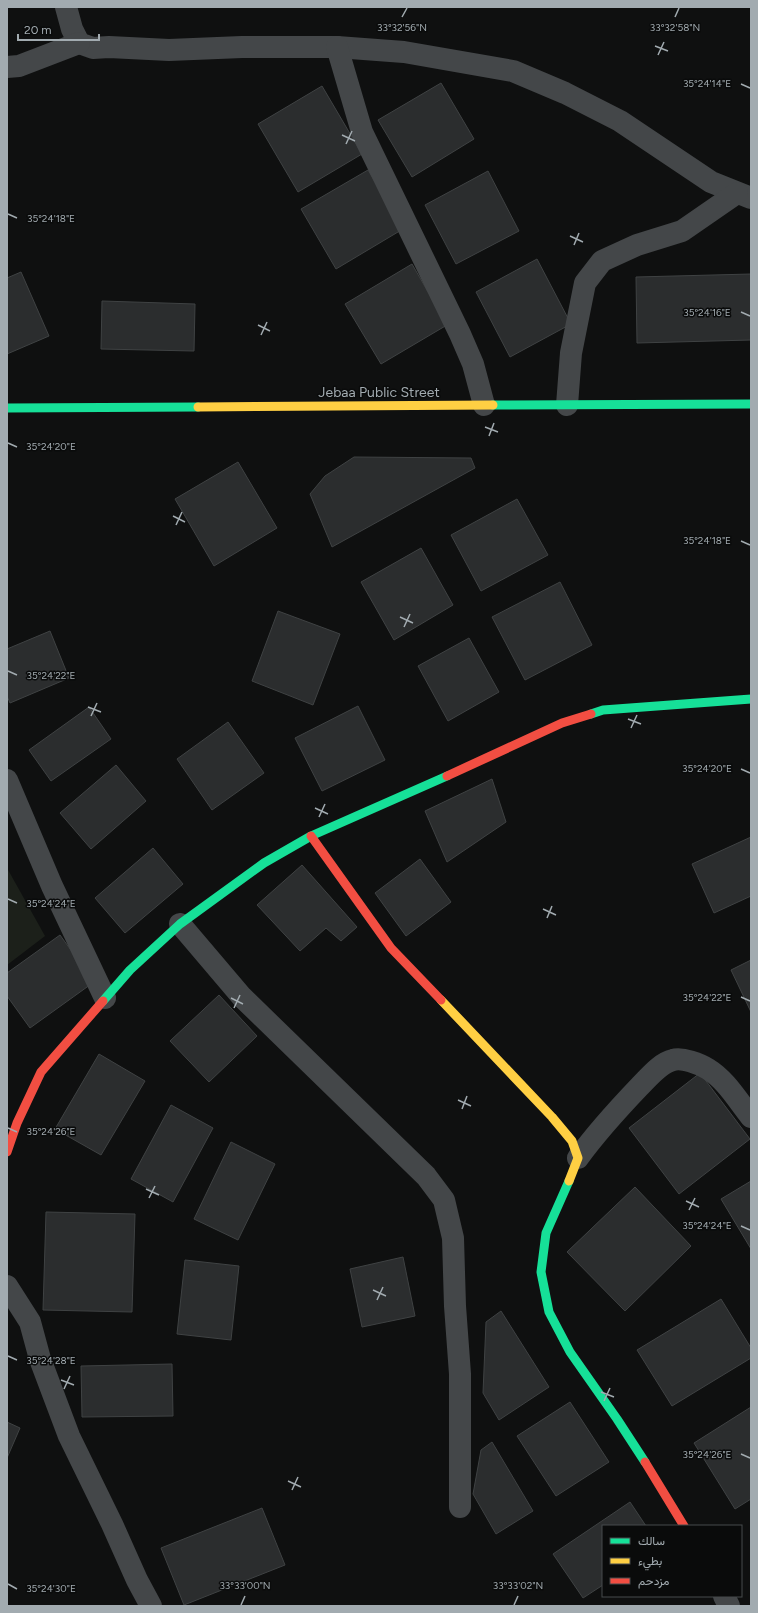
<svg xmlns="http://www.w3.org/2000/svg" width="758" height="1613" font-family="Figtree,Vazirmatn,sans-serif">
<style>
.green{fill:#1c201a}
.building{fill:#2b2d2e;stroke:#3f4243}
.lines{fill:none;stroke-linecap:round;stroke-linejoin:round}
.street{stroke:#444749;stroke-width:22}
.fast{stroke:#16e098;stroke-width:9}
.slow{stroke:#ffcf43;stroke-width:9}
.jam{stroke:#f24e42;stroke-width:9}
.ticks{fill:none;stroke:#a2abb0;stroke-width:1.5}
.labels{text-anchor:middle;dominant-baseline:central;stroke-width:3;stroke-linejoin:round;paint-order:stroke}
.street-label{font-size:14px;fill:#a2abb0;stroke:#0a0b0b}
.ticks-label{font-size:10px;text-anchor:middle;fill:#a2abb0;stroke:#0a0b0b;stroke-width:3;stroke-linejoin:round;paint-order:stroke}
</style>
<rect width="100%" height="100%" fill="#0f1010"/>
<polygon class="green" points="7,868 45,936 7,965"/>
<g class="building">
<polygon points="441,83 474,139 412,177 378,120"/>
<polygon points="322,86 362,154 298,192 258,124"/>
<polygon points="368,170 403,229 336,269 301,209"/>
<polygon points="488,171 519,231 456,264 425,205"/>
<polygon points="537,259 571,324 510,357 476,292"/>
<polygon points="412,264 447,325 381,364 345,304"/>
<polygon points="21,272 49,336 7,354 7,278"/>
<polygon points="751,274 751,340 637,343 636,277"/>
<polygon points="102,301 195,304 194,351 101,349"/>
<polygon points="354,457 471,458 475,468 332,547 310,494 325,476"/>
<polygon points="238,462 277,528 214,566 175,499"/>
<polygon points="517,499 548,555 481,591 451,535"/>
<polygon points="421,548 453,605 394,640 361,582"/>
<polygon points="560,582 592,645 525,680 492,617"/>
<polygon points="278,611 340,634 313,705 252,681"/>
<polygon points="50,631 69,678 10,703 7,696 7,649"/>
<polygon points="469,638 499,692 448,721 418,666"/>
<polygon points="358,706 385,760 322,791 295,738"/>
<polygon points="89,707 111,739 51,781 29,750"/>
<polygon points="228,722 264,773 212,810 177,759"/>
<polygon points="116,765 146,801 91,849 60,813"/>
<polygon points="492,779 506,822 447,862 425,811"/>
<polygon points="751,837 751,896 714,913 692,864"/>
<polygon points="153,848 183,884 125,933 95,898"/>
<polygon points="420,859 451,902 406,936 375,893"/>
<polygon points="302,865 357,927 341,941 326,928 300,951 257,905"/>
<polygon points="60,935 94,982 30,1028 7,996 7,973"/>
<polygon points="751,960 751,1012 731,970"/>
<polygon points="219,995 257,1036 209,1082 170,1041"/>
<polygon points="99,1054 145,1081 101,1155 55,1129"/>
<polygon points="700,1073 750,1139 679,1194 629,1128"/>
<polygon points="171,1105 213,1128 173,1202 131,1179"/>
<polygon points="231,1142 275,1164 238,1240 194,1219"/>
<polygon points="751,1181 751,1249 721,1199"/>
<polygon points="635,1187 691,1246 625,1311 567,1252"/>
<polygon points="46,1212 135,1214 132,1312 43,1310"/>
<polygon points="403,1257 415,1316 362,1327 350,1269"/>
<polygon points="185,1260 239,1266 231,1340 177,1334"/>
<polygon points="721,1299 751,1348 751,1358 672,1406 637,1350"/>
<polygon points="501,1311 549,1387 499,1420 483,1393 486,1322"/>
<polygon points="172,1364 173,1416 82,1417 81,1366"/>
<polygon points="570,1402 609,1462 556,1496 517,1436"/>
<polygon points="751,1407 751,1499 735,1509 694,1443"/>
<polygon points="7,1422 20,1428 7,1458"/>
<polygon points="492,1442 533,1511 496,1534 473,1494 481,1450"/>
<polygon points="630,1502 646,1526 603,1526 603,1585 583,1598 553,1554"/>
<polygon points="262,1508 285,1565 184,1605 161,1548"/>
</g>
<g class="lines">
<g class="street">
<polyline points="66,7 72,29 79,43 93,48 109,47 169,50 242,47 337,47 404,52 513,71 565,93 620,121 711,182 751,198"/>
<polyline points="337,47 362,132 460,334 473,364 484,405"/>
<polyline points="7,67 19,66 79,43"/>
<polyline points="567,405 571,353 585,283 602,261 637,245 682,231 737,193"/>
<polyline points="7,780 52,886 105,998"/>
<polyline points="180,924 242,997 426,1176 444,1200 453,1238 455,1306 460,1374 460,1507"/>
<path d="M578,1158c19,-26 40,-49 62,-72 9,-9 20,-23 33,-26 9,-3 27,4 35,9 18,11 30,32 43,48"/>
<polyline points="7,1286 30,1322 40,1359 69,1436 112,1524 137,1580 151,1606"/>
<polyline points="724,1596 729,1606"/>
</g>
<g class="fast">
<polyline points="493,405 751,404"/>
<polyline points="7,408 198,407"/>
<polyline points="591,714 603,710 751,699"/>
<polyline points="103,1001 130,970 180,924 264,863 311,836 447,776"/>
<polyline points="569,1181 546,1233 541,1272 549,1312 570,1352 617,1419 645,1462"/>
</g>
<g class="slow">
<polyline points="198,407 493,405"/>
<polyline points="441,1000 552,1117 572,1141 578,1158 569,1181"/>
</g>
<g class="jam">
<polyline points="447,776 562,723 591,714"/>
<polyline points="311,836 391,948 441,1000"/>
<polyline points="7,1152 17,1123 41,1072 103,1001"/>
<polyline points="645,1462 684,1526"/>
</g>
</g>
<path class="ticks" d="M402,17l5,-9M675,17l4,-9M655,46l13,5M658,55l6,-13M741,84l9,4M342,135l13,6M346,144l6,-13M8,214l9,4M570,236l13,6M574,245l5,-12M741,312l9,4M258,325l12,6M261,335l6,-13M485,427l13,5M489,436l5,-13M8,443l9,4M173,516l12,6M176,525l6,-13M741,541l9,4M400,617l13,6M404,627l6,-13M8,671l9,4M88,707l13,5M91,716l6,-13M628,719l13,5M631,728l6,-13M741,769l9,4M315,808l13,6M319,817l6,-13M8,899l9,4M543,909l13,6M547,918l5,-12M741,997l9,4M231,998l12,6M234,1008l6,-13M458,1100l13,6M462,1109l5,-13M8,1128l9,4M146,1189l13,6M149,1198l6,-12M686,1201l13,6M689,1210l6,-12M741,1226l9,4M373,1290l13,6M377,1300l6,-13M8,1356l9,4M61,1380l13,5M64,1389l6,-13M601,1392l13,5M604,1401l6,-13M741,1454l9,4M288,1481l13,6M292,1490l6,-13M8,1584l9,5M241,1605l4,-9M514,1605l4,-9"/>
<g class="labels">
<g class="street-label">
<text x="379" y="392">Jebaa Public Street</text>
</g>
</g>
<g class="ticks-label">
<text x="402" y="31">33°32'56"N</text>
<text x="675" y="31">33°32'58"N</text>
<text x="707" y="87">35°24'14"E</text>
<text x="51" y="222">35°24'18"E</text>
<text x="707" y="316">35°24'16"E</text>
<text x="51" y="450">35°24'20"E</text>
<text x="707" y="544">35°24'18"E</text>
<text x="51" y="679">35°24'22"E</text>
<text x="707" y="772">35°24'20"E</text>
<text x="51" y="907">35°24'24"E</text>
<text x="707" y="1001">35°24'22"E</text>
<text x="51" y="1135">35°24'26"E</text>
<text x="707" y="1229">35°24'24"E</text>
<text x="51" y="1364">35°24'28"E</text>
<text x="707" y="1458">35°24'26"E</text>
<text x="245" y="1589">33°33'00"N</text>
<text x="518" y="1589">33°33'02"N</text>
<text x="51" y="1592">35°24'30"E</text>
</g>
<rect width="758" height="1613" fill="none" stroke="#a2abb0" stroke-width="16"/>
<rect x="602" y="1525" width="140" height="72" fill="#0a0b0b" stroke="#474b4d"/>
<rect x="610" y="1538" width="20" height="6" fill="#16e098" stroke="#474b4d"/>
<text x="638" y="1545" font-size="12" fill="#a2abb0">سالك</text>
<rect x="610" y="1558" width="20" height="6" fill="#ffcf43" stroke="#474b4d"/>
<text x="638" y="1565" font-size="12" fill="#a2abb0">بطيء</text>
<rect x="610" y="1578" width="20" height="6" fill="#f24e42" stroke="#474b4d"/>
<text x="638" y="1585" font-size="12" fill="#a2abb0">مزدحم</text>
<path d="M18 34v6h81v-6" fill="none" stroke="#a2abb0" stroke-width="2"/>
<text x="24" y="34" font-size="12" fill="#a2abb0" stroke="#0a0b0b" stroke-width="3" paint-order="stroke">20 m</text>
</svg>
